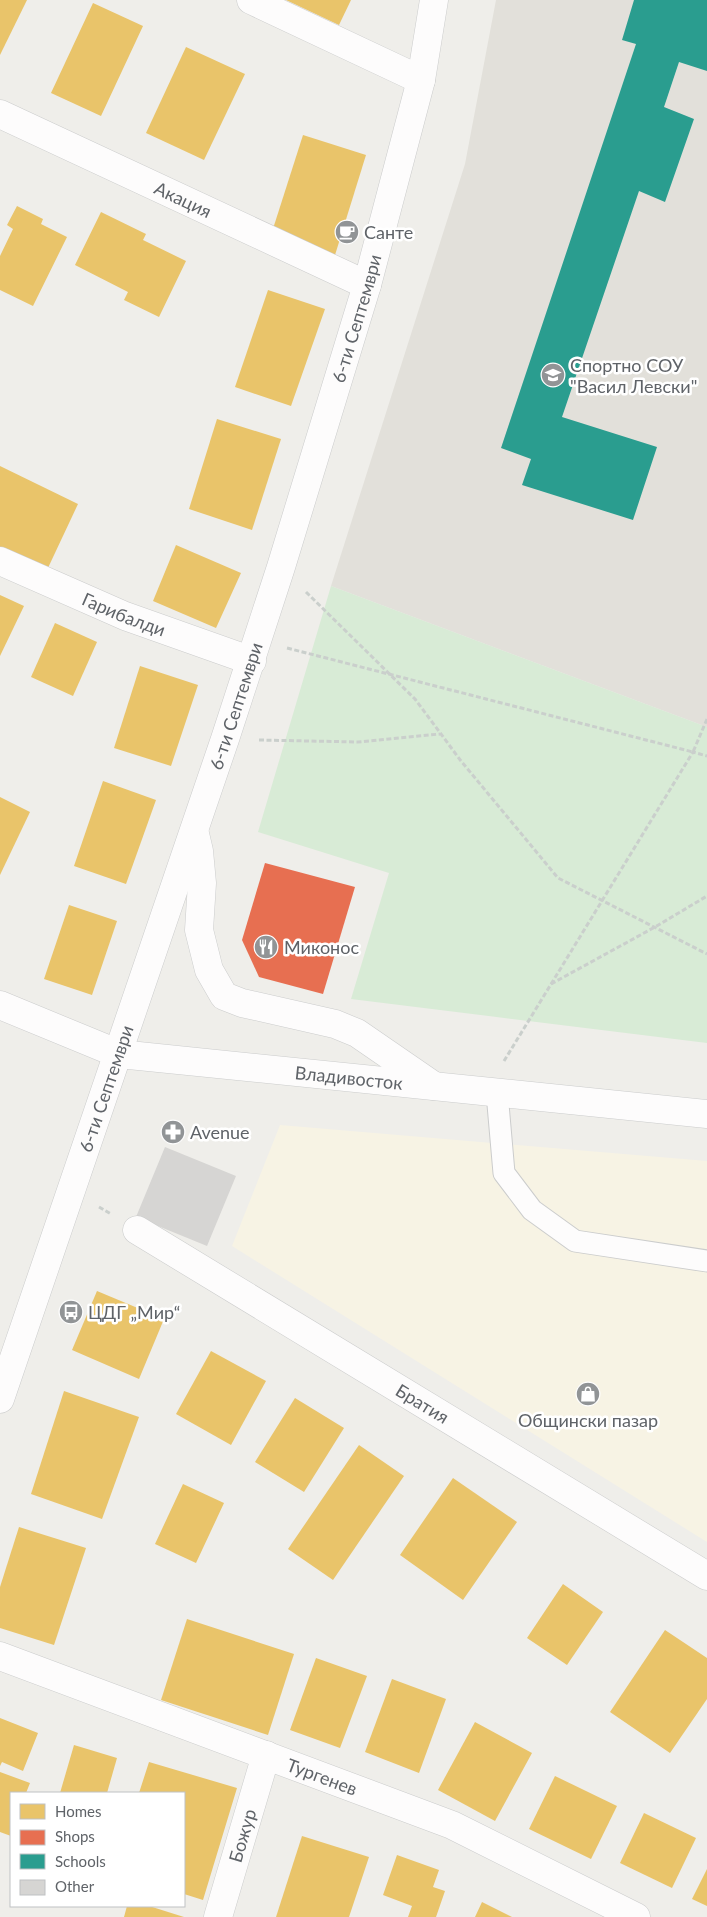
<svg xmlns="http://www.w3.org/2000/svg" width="707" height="1917" font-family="Lato,sans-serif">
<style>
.commercial{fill:#f7f3e4}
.education{fill:#e2e0da}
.green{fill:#d8ebd6}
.homes{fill:#e9c46a}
.shops{fill:#e76f51}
.schools{fill:#2a9d8f}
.building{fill:#d6d5d3}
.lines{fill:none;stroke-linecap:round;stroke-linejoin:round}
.service-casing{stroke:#cbcccc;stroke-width:23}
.minor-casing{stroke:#cbcccc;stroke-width:29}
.tertiary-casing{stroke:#cbcccc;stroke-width:29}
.path{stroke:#cacfcc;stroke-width:3;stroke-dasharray:5 2.5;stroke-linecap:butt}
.service{stroke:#fdfcfc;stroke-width:21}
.minor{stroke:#fdfcfc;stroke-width:28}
.tertiary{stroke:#fdfcfc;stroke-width:28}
.labels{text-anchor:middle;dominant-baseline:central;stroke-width:5;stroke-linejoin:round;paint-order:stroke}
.street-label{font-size:18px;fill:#5f6368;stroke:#fff}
.poi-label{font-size:18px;fill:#5f6368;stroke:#fff;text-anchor:start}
</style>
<rect width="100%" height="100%" fill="#efeeea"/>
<polygon class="commercial" points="280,1125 707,1161 707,1542 232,1246"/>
<polygon class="education" points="496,0 707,0 707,727 331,586 465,164"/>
<polygon class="green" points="331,586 707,727 707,1043 351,999 389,873 258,832"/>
<g class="homes">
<polygon points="0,0 27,0 0,55"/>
<polygon points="286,0 351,0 339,25"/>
<polygon points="93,3 143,26 101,116 51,93"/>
<polygon points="186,47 245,74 204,160 146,133"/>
<polygon points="303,135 366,155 335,255 271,235"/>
<polygon points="17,206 43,219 41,224 67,237 33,306 0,290 0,256 13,229 7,225"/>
<polygon points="101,212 146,234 143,240 186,261 159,317 124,300 128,292 75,265"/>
<polygon points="268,290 325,309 291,406 235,387"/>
<polygon points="217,419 281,439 252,530 189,509"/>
<polygon points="0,466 78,504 47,570 0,547"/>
<polygon points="176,545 241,573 216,628 153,601"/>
<polygon points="0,595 24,606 0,656"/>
<polygon points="55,623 97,642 73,696 31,677"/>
<polygon points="140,666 198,685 171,766 114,748"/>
<polygon points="103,781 156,800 126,884 74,866"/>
<polygon points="0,797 30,812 0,875"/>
<polygon points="69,905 117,921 92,995 44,979"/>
<polygon points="97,1291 164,1319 139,1379 72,1350"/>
<polygon points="211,1351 266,1381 231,1445 176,1414"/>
<polygon points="64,1391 139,1417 102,1519 31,1494"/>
<polygon points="295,1398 344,1428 304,1492 255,1462"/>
<polygon points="359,1445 404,1476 333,1580 288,1549"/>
<polygon points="453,1478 517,1522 463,1600 400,1555"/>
<polygon points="183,1484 224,1503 196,1563 155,1544"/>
<polygon points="19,1527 86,1548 54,1645 0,1628 0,1587"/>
<polygon points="563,1584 603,1612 567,1665 527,1638"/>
<polygon points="187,1619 294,1654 268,1735 161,1700"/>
<polygon points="665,1630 707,1658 707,1699 670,1753 610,1712"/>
<polygon points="316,1658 367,1676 340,1748 290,1730"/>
<polygon points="392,1679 446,1699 419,1773 365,1752"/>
<polygon points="0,1718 38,1733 23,1771 2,1762 0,1766"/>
<polygon points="475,1722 532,1753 495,1821 438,1790"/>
<polygon points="74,1745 117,1758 107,1793 60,1793"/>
<polygon points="149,1762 237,1788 203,1900 184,1894 184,1793 139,1793"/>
<polygon points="0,1772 30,1783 26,1793 11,1793 11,1836 0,1832"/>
<polygon points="555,1776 617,1806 591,1859 529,1829"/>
<polygon points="644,1813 696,1838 672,1888 620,1863"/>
<polygon points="302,1836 369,1857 349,1917 276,1917"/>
<polygon points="397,1855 439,1870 433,1887 445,1891 436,1917 408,1917 412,1906 383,1895"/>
<polygon points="707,1869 707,1906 692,1899"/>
<polygon points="482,1902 512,1917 475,1917"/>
<polygon points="127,1906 149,1906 184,1917 124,1917"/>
</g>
<polygon class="shops" points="265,863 355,887 323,994 259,977 242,940"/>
<polygon class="schools" points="634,0 707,0 707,71 679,62 664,107 694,119 665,202 639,191 562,417 657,447 633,520 522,485 531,459 501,448 636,44 622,40"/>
<polygon class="building" points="165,1147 236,1176 207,1246 136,1217"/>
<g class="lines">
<g class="service-casing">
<polyline id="service" points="497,1093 504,1173 532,1210 575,1241 707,1261"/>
</g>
<g class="minor-casing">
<g id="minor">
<polyline points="251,0 421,80"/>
<path id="s1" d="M0,114l367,171"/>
<path id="s2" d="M0,561l125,55 127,45"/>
<path id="s3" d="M119,1054l588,60"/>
<path id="s4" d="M137,1230l570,346"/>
<path id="s5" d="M0,1656l452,169 184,92"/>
<path id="s6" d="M218,1917l48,-162"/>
</g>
</g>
<g class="tertiary-casing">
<g id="tertiary">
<polyline points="195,834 199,851 202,883 199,930 209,970 224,996 242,1003 335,1024 357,1033 434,1086"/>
<polyline points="0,1005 119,1054"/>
<path id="s7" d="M0,1399l225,-660 56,-172 86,-282 54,-205 13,-80"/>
</g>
</g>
<g class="path">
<polyline points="306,592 415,699 461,761 558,878 707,954"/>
<polyline points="287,648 693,752 707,719"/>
<polyline points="259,740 358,742 440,734"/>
<polyline points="551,984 655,927 707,896"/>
<polyline points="504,1061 693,752 707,756"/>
<polyline points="99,1207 111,1214"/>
</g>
<use href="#service" class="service"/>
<use href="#minor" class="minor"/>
<use href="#tertiary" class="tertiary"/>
</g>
<defs>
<g id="cafe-disc" transform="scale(1.25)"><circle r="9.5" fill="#919496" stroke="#fff"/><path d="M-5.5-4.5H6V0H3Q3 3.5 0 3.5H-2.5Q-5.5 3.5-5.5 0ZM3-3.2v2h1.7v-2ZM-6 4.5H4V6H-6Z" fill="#fff"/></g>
<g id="school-disc" transform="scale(1.25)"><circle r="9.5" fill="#919496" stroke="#fff"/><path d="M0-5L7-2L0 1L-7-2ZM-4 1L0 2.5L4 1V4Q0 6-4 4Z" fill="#fff"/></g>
<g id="restaurant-disc" transform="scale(1.25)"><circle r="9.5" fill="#919496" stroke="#fff"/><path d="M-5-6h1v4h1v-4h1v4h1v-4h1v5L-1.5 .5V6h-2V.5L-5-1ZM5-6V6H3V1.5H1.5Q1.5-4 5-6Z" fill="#fff"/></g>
<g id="pharmacy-disc" transform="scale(1.25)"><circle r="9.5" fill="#919496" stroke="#fff"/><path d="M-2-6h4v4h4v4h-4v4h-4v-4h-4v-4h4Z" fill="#fff"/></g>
<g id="bus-disc" transform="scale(1.25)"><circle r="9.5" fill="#919496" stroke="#fff"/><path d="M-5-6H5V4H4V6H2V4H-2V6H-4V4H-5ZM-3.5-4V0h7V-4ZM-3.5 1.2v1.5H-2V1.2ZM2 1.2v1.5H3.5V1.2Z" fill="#fff"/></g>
<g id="shop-disc" transform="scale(1.25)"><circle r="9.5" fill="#919496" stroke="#fff"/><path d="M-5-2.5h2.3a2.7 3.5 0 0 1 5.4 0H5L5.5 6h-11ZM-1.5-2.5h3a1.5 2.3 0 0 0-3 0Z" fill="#fff"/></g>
</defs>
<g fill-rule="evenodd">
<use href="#cafe-disc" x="347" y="232"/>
<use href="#school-disc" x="553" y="375"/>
<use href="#restaurant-disc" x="266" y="947"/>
<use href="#pharmacy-disc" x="173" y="1132"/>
<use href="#bus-disc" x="71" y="1312"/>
<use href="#shop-disc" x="588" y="1394"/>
</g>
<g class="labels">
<g class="street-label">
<text stroke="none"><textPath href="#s1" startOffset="202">Акация</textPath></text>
<text stroke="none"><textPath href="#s7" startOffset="1138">6-ти Септември</textPath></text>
<text stroke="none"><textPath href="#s2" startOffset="135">Гарибалди</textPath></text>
<text stroke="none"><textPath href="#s7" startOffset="732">6-ти Септември</textPath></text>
<text stroke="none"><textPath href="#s3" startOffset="231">Владивосток</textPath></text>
<text stroke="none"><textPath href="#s7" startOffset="328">6-ти Септември</textPath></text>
<text stroke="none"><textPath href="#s4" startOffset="334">Братия</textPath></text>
<text stroke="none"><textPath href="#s5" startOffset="344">Тургенев</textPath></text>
<text stroke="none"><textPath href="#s6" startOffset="85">Божур</textPath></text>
</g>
<g class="poi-label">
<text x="364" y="232">Санте</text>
<text x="570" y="365">Спортно СОУ<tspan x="570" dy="21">"Васил Левски"</tspan></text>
<text x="284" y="947">Миконос</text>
<text x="190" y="1132">Avenue</text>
<text x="88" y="1312">ЦДГ „Мир“</text>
<text x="588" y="1420" text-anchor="middle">Общински пазар</text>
</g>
</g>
<rect x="10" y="1792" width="175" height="115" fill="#ffffff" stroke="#bfc1c3"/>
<rect x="20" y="1804" width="25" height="15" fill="#e9c46a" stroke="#bfc1c3"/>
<text x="55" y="1817" font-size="15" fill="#5f6368">Homes</text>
<rect x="20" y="1830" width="25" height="15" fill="#e76f51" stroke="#bfc1c3"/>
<text x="55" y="1842" font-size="15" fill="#5f6368">Shops</text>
<rect x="20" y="1854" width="25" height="15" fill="#2a9d8f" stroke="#bfc1c3"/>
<text x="55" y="1867" font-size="15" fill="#5f6368">Schools</text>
<rect x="20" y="1880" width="25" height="15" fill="#d6d5d3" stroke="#bfc1c3"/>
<text x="55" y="1892" font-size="15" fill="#5f6368">Other</text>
</svg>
